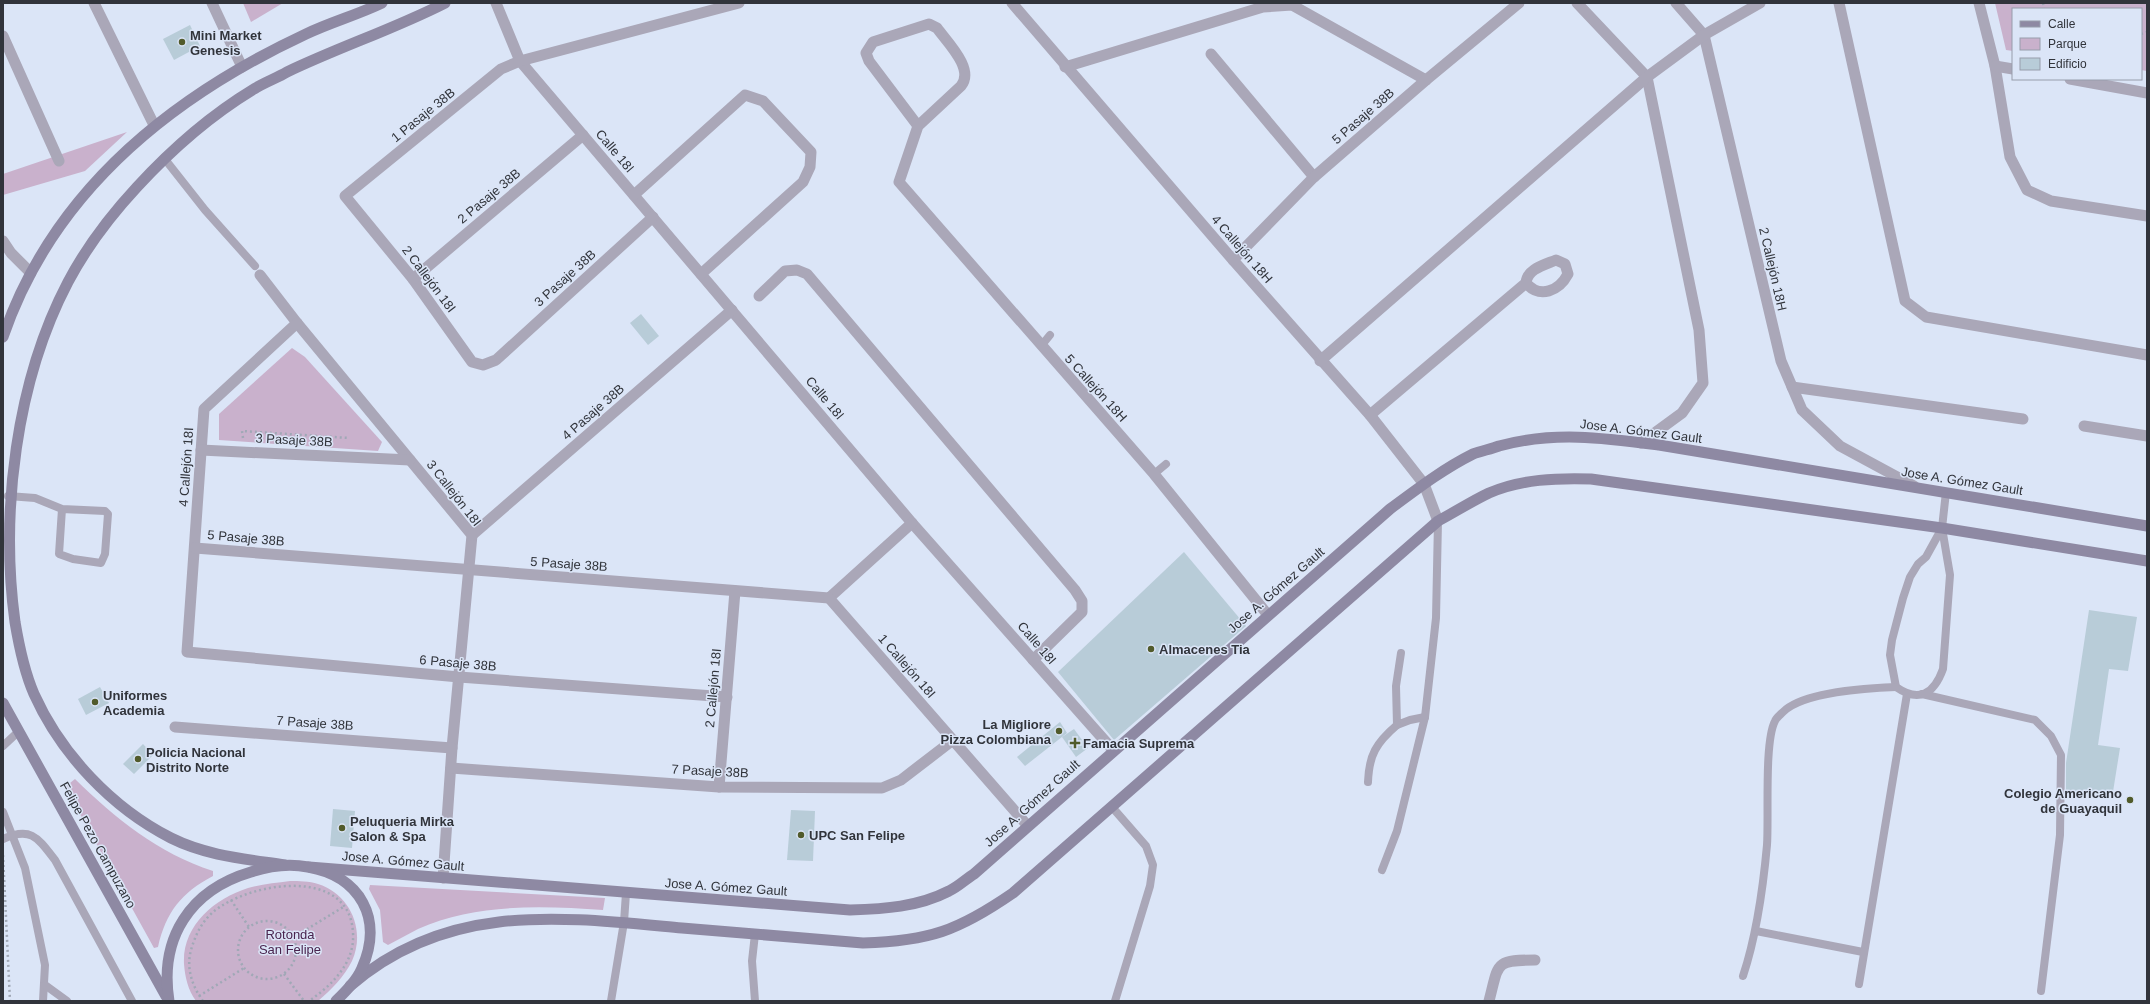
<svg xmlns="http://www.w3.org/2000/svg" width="2150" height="1004" font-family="Helvetica,sans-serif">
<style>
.green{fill:#c9b1cc}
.building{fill:#b8ccd8}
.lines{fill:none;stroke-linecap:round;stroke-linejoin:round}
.path{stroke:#a0a8b6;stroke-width:2.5;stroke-dasharray:2 3;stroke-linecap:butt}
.service{stroke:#aaa7b8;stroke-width:8}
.minor{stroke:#aaa7b8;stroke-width:11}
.secondary{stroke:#8e89a3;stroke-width:11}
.poi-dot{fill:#515b2b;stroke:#dbe5f7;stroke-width:1.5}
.labels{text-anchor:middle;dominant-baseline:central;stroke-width:3;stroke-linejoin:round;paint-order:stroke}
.poi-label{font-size:13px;font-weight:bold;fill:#31343b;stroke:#dbe5f7;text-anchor:start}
.street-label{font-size:13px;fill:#31343b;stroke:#dbe5f7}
.park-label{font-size:13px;fill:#49244e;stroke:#dbe5f7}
</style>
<rect width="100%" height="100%" fill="#dbe5f7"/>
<g class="green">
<polygon points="243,3 283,3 251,22"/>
<polygon points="1995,3 2147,3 2147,71 2141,70 2141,9 2013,9 2013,51 2006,50"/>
<polygon points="127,132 85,171 3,195 3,174"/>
<polygon points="292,348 305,357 382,442 378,451 219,440 219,414"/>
<path d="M75,779c41,40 83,74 138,92v5c-32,17 -47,36 -55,71l-4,1 -89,-161z"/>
<path d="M290,881c9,0 19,0 28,3 32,10 48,46 34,77 -8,16 -20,28 -34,40h-122c-8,-11 -11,-24 -12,-37 -2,-38 30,-65 64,-76 13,-4 28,-5 42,-7z"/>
<path d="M370,885l235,13 -2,12c-61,-4 -127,-7 -185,19 -10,5 -20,11 -30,16l-5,-3 -3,-32 -11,-21z"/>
</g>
<g class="building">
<polygon points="190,25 200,46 174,60 163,39"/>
<polygon points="641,314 659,336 648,345 630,323"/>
<polygon points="1184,552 1246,626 1114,740 1058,672"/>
<polygon points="2089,610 2137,617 2128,671 2109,669 2098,745 2120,748 2112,798 2066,791 2066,763"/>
<polygon points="100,687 109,703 86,715 78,699"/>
<polygon points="1060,722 1067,733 1025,766 1017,757"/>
<polygon points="1074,729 1088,748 1076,757 1062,737"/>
<polygon points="143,744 153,755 134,774 123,764"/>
<polygon points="333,809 355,811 352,848 330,846"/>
<polygon points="791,810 815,811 813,861 787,860"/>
</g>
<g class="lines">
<g class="path">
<polyline points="2043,3 2044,9"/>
<polyline points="2141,34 2147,32"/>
<polyline points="243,438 242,431 349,438"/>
<polyline points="3,855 10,1001"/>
<polyline points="231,900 249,927"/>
<circle cx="267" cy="950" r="29"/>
<polyline points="294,937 345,906"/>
<polyline points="284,974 304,1001"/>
<polyline points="199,996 244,968"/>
<path d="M203,1001c-11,-15 -17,-33 -12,-51 4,-14 10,-27 21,-37 35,-31 138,-48 141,20 2,30 -21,52 -44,68"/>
</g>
<g class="service">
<polyline points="164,158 205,210 255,266"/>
<polyline points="1041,346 1050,335"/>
<polyline points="1154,474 1166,464"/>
<polyline points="8,496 35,498 62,509 105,511 108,514 105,554 101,563 73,559 59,554 62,509"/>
<path d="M1942,528l-16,29 -8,7 -8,13 -7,21 -11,42 -2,15 6,32c23,16 38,7 47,-18l7,-94 -8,-47 4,-36"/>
<polyline points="1401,653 1396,686 1397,725 1410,720 1425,717"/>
<polyline points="1922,694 2035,720 2051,736 2061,755 2060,835 2041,991"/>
<polyline points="3,746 18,732"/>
<path d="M1368,782c1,-27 8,-39 29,-57"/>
<polyline points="1112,807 1146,846 1153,865 1150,886 1115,1001"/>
<polyline points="3,812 25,868 45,965 43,1001"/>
<path d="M3,839c28,-13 35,-1 52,21l77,141"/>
<polyline points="1382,870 1397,831 1425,717 1436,618 1438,521"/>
<polyline points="1756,931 1863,952"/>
<path d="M1743,976c14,-42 20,-87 24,-131 2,-27 -3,-103 8,-124 1,-3 5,-6 8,-9 20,-20 85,-24 113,-25"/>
<polyline points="1859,984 1907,694"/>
<polyline points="45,985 67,1001"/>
<polyline points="611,1001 624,922 626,893"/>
<polyline points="755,1001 752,961 755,934"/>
</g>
<g class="minor">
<polyline points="94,3 154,125"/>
<polyline points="212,3 242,67"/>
<polyline points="496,3 520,61 912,523 1113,750"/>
<polyline points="1012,3 1233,260 1370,415 1424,484 1438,521"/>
<polyline points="1577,3 1647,77 1699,330 1703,383 1682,413 1641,443"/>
<polyline points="1676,3 1704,35 1781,361 1802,410 1840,446 1914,486"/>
<polyline points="1839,3 1905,301 1926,317 2147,355"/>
<polyline points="1979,3 1995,66 2010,157 2027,190 2051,201 2147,216"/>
<polyline points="3,36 59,161"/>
<polyline points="1211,54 1314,177"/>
<polyline points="1995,66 2013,69"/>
<polyline points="1065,67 1263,7 1292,5 1426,80"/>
<polyline points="2070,79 2147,93"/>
<path d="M918,126l-49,-65 -3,-8 7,-11 56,-18 8,4c10,14 38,41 24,58l-43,40 -19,56 255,292 114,141"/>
<polyline points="634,195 745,95 763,101 811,152 810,167 803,182 701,274"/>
<polyline points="653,217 496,360 483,365 472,362 413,279 345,196 501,69 520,61 739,3"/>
<polyline points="3,241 11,253 31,273"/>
<polyline points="1233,260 1314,177 1426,80 1519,3"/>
<polyline points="260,275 297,323 472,535 452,748 443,878"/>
<polyline points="413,279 583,135"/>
<polyline points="759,296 785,271 797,270 807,274 1075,590 1082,601 1082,612 1033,660"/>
<polyline points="297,323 204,409 187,652 459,677 727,697"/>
<polyline points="1320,361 1647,77 1704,35 1760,3"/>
<polyline points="1792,387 2023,419"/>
<path d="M1370,415l156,-132c1,-14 18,-18 30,-23l9,4 3,10c-9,17 -28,25 -42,9"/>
<polyline points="2084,426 2147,436"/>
<polyline points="201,450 410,460"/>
<polyline points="472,535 732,310"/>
<polyline points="195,548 829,598 912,523"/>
<polyline points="829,598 1027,825"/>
<polyline points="175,727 452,748"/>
<polyline points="451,768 719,787 882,788 901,780 953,740"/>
<polyline points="719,787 735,591"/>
<path d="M1489,1001c10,-38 5,-41 46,-41"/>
</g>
<g class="secondary">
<path d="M3,337c50,-146 168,-240 303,-303 25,-12 51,-19 76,-31"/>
<polyline points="3,703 166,996"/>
<path d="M285,865c-39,-6 -78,-9 -114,-27 -59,-30 -110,-84 -137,-144 -10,-23 -15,-48 -19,-72 -15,-110 1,-241 53,-340 18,-34 43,-67 69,-95 34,-37 74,-72 117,-98 11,-7 23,-11 33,-17 52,-25 107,-43 158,-69"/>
<path d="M309,867l541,43c34,-1 68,-3 99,-19 9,-4 17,-12 25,-17l416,-365c27,-20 53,-40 83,-55 8,-3 18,-5 26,-8 54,-15 106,-8 160,-1l488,81"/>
<path d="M350,986c98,-85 212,-69 332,-58 60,5 120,10 181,15 66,-2 95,-12 150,-50l425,-372c17,-9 34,-20 51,-28 32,-14 68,-15 102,-14l351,49 205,33"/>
<path d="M169,1001c-10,-63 21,-111 82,-129 18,-6 37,-9 57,-5 52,9 76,52 54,101 -5,12 -16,23 -26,33"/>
</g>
</g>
<g class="poi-dot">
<circle cx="182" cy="42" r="4"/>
<circle cx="1151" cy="649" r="4"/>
<circle cx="95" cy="702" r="4"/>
<circle cx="1059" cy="731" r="4"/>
<path d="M1073 737h4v4h4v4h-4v4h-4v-4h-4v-4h4z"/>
<circle cx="138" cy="759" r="4"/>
<circle cx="2130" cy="800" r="4"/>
<circle cx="342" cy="828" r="4"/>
<circle cx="801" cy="835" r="4"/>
</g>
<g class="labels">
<g class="poi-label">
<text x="190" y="35">Mini Market<tspan x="190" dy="15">Genesis</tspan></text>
<text x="1159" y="649">Almacenes Tia</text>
<text x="103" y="695">Uniformes<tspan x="103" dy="15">Academia</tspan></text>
<text x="1051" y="724" text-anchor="end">La Migliore<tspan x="1051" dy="15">Pizza Colombiana</tspan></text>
<text x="1083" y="743">Famacia Suprema</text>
<text x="146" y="752">Policia Nacional<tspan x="146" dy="15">Distrito Norte</tspan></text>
<text x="2122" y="793" text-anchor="end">Colegio Americano<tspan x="2122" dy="15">de Guayaquil</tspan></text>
<text x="350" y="821">Peluqueria Mirka<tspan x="350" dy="15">Salon &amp; Spa</tspan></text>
<text x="809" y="835">UPC San Felipe</text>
</g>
<g class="street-label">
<text transform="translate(423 115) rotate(-39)">1 Pasaje 38B</text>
<text transform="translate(1363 116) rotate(-41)">5 Pasaje 38B</text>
<text transform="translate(615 151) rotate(50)">Calle 18I</text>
<text transform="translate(489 196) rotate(-40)">2 Pasaje 38B</text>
<text transform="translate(1242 249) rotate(49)">4 Callejón 18H</text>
<text transform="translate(1773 269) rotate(77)">2 Callejón 18H</text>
<text transform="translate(565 278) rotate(-42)">3 Pasaje 38B</text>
<text transform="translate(429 279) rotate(53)">2 Callejón 18I</text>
<text transform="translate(1096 388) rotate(48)">5 Callejón 18H</text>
<text transform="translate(825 398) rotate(50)">Calle 18I</text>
<text transform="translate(593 412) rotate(-41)">4 Pasaje 38B</text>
<text transform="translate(1641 431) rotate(7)">Jose A. Gómez Gault</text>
<text transform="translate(294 440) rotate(3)">3 Pasaje 38B</text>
<text transform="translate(186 467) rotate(-86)">4 Callejón 18I</text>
<text transform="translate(1962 481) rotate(9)">Jose A. Gómez Gault</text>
<text transform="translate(454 493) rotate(52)">3 Callejón 18I</text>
<text transform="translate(246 538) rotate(5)">5 Pasaje 38B</text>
<text transform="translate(569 564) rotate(4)">5 Pasaje 38B</text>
<text transform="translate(1276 590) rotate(-41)">Jose A. Gómez Gault</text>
<text transform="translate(1037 643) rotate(49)">Calle 18I</text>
<text transform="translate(458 663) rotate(5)">6 Pasaje 38B</text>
<text transform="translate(907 666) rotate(49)">1 Callejón 18I</text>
<text transform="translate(713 688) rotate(-85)">2 Callejón 18I</text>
<text transform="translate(315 723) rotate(4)">7 Pasaje 38B</text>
<text transform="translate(710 771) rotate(3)">7 Pasaje 38B</text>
<text transform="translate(1032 803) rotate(-42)">Jose A. Gómez Gault</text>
<text transform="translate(98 845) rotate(61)">Felipe Pezo Campuzano</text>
<text transform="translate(403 861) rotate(5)">Jose A. Gómez Gault</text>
<text transform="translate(726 887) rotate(4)">Jose A. Gómez Gault</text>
</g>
<g class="park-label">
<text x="290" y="934">Rotonda<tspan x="290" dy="15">San Felipe</tspan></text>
</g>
</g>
<rect width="2150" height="1004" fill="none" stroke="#31343b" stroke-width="8"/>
<rect x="2012" y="8" width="130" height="72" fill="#dbe5f7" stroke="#979eac"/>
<rect x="2020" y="21" width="20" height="6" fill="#8e89a3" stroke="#979eac"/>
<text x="2048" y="28" font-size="12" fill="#31343b">Calle</text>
<rect x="2020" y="38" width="20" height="12" fill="#c9b1cc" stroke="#979eac"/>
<text x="2048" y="48" font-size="12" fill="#31343b">Parque</text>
<rect x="2020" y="58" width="20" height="12" fill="#b8ccd8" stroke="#979eac"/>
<text x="2048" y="68" font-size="12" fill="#31343b">Edificio</text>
</svg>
